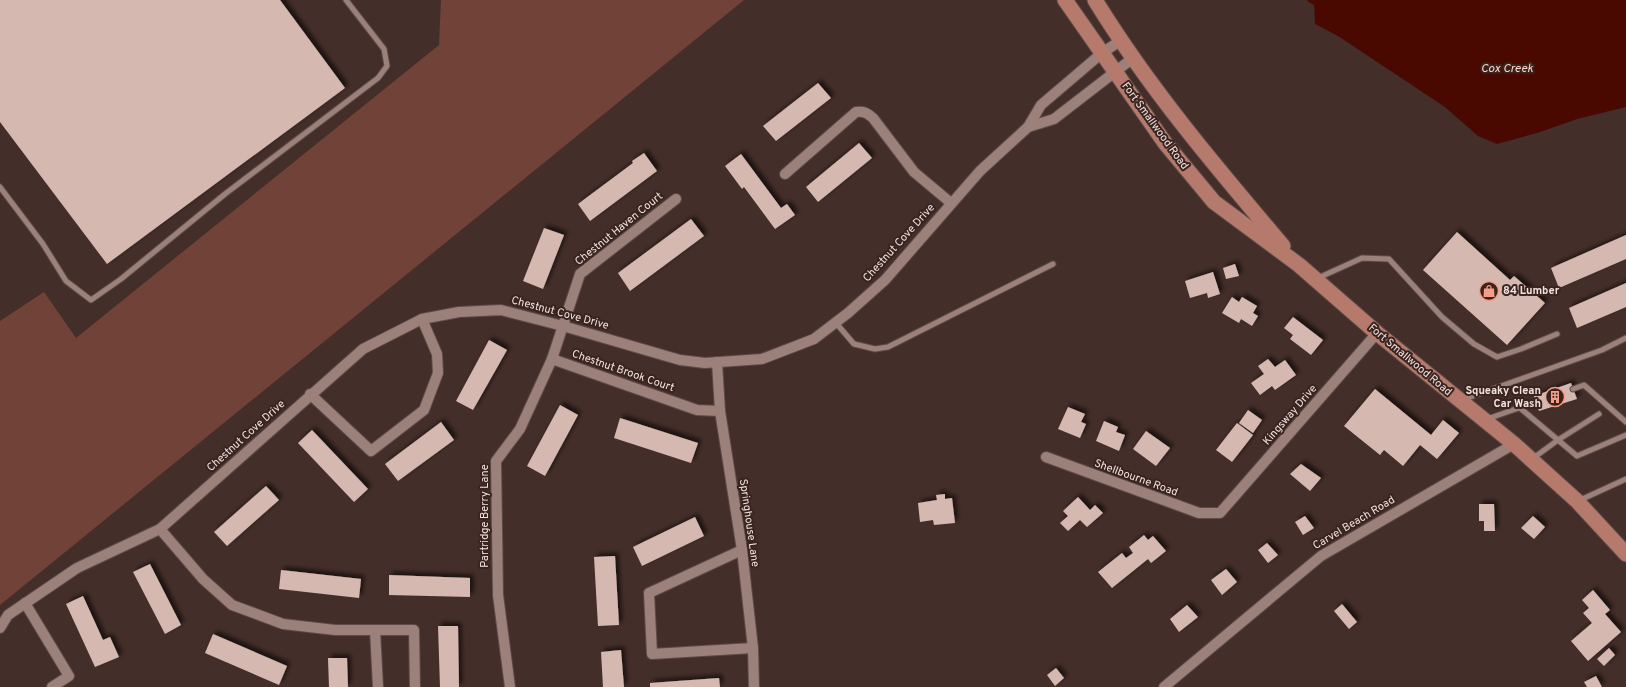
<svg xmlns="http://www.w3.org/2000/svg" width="1626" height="687" font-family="Overpass,sans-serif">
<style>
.green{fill:#714338}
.water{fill:#490800}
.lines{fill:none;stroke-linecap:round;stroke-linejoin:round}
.stream{stroke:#490800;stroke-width:3.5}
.building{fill:#d5b9b1;filter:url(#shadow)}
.service-casing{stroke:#5e4b47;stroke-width:7}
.minor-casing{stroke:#5e4b47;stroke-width:12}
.primary-casing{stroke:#5e4b47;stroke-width:17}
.service{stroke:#9b817a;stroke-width:5}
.minor{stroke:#9b817a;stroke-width:10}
.primary{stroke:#b57a6c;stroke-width:15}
.labels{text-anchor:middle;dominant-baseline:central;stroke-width:4;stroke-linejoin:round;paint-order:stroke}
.street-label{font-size:11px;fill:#f2e3df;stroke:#3a241f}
.poi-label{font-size:11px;font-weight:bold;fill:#f2e3df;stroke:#3a241f;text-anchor:start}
.water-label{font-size:12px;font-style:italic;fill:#ffd4c9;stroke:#3a241f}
</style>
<defs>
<filter id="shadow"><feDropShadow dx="3.5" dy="-3.5" stdDeviation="2" flood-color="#0009"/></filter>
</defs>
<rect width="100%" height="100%" fill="#442e29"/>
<polygon class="green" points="441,0 744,0 0,605 0,321 44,292 76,338 439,45"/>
<polygon class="water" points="1314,0 1626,0 1626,107 1577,119 1540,132 1497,144 1478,136 1445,107 1338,36 1315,24"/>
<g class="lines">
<polyline class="stream" points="1309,0 1314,3 1318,4"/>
</g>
<g class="building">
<polygon points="0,0 280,0 345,88 107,264 0,122"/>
<polygon points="818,83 831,98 776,141 763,126"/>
<polygon points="859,143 872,158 818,202 806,187"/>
<polygon points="644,153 657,171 590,221 578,204 633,163 632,161"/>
<polygon points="741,154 781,208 787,204 795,215 775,229 744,187 742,189 725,166"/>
<polygon points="691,219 704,236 630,291 618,273"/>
<polygon points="544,228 564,235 543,289 523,281"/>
<polygon points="1457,232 1510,280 1514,276 1545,303 1507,345 1423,270"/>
<polygon points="1626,235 1626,259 1559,288 1551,268"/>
<polygon points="1235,264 1239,276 1226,279 1223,268"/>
<polygon points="1213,272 1220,294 1208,298 1207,293 1190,298 1185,281"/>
<polygon points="1626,283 1626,307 1577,328 1569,308"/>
<polygon points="1232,297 1239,302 1242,297 1257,306 1253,313 1258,316 1252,326 1241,319 1239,323 1222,313"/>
<polygon points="1293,317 1323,340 1311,355 1290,339 1293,335 1284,328"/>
<polygon points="489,340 507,350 473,410 456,401"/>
<polygon points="1268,359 1275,367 1285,360 1296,375 1275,390 1272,386 1260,395 1251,383 1264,374 1258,366"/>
<polygon points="1571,383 1577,399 1539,411 1534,396"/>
<polygon points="1375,389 1431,435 1443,420 1459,433 1437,459 1420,445 1403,466 1384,450 1380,455 1344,426"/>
<polygon points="560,405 578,415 545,476 527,466"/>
<polygon points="1068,407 1085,414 1081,422 1086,424 1080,438 1058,429"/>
<polygon points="1248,410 1262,420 1253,433 1239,423"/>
<polygon points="620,418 698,443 691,463 614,438"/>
<polygon points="1104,421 1118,427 1116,432 1125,435 1119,451 1096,441"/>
<polygon points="441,422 454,440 398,481 385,464"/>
<polygon points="1237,423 1253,435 1232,462 1216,450"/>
<polygon points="312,430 368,489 354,502 298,443"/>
<polygon points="1146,431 1170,448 1156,466 1133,449"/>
<polygon points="1301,464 1321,478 1310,491 1290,474"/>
<polygon points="266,486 279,500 227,546 214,532"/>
<polygon points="945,494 945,499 952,498 955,523 934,525 933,520 920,522 918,503 937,500 936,495"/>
<polygon points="1078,497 1090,510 1095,505 1103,513 1087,527 1080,520 1068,531 1060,523 1068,516 1063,511"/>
<polygon points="1479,504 1494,504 1495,531 1484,531 1484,521 1479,521"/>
<polygon points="1305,516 1314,528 1303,535 1295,522"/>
<polygon points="1533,516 1545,527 1534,539 1521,528"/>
<polygon points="695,517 704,536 642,566 633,547"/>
<polygon points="1144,535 1148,540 1153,536 1166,551 1151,563 1148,559 1112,588 1098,572 1122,553 1126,558 1133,553 1129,547"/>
<polygon points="1267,543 1278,555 1268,563 1258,550"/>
<polygon points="615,556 619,625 598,626 594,557"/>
<polygon points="150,564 181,625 165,634 133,572"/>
<polygon points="1226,569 1237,582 1222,595 1211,580"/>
<polygon points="281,570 361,579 359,598 279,589"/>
<polygon points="389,575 470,578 470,597 389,595"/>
<polygon points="1593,590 1610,610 1605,614 1621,632 1588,661 1571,641 1592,623 1583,613 1589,608 1582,600"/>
<polygon points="83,596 103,640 110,637 119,657 95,667 66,604"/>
<polygon points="1342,604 1357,622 1349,629 1334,611"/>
<polygon points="1187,605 1198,617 1179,632 1170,619"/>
<polygon points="438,626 458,626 459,687 440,687"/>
<polygon points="213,634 287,666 279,685 205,653"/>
<polygon points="1609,648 1615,655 1604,666 1597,659"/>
<polygon points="621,650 624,687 603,687 601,652"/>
<polygon points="328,658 347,658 348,687 329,687"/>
<polygon points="1056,668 1064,678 1055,686 1047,675"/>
<polygon points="1596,676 1602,687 1587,687 1584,682"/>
<polygon points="719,678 720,687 650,687 650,683"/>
</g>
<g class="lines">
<g class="service-casing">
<g id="service">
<polyline points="0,187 43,244 66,281 91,300 121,279 225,194 378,78 387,66 384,49 346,0"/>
<polyline points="1318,278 1362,258 1389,259 1442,317 1474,344 1497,357 1521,349 1557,334"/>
<polyline points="836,323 854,344 875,349 888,347 1053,264"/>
<polyline points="1573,389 1584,385 1626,422"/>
<polyline points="1462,400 1602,350 1626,338"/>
<polyline points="1520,408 1577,456 1626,435"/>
<polyline points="1487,419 1536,402"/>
<polyline points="1532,459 1558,440 1599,414"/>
<polyline points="1578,501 1626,479"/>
</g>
</g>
<g class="minor-casing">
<g id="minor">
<polyline points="1028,127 1054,119 1133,58"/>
<path d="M785,174l71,-62c8,-1 11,1 17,6l41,54 37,31"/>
<polyline points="676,199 580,274 552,359 697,410 720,411"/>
<polyline points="717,362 720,411 742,550 753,648 754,687"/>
<polyline points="310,394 371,451 424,410 438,373 437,354 422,319"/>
<polyline points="1046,457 1199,513 1220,513 1377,333"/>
<polyline points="160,529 203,579 232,605 283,624 335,630 414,630 415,687"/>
<polyline points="742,550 649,593 652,654 753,648"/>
<polyline points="25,603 69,676 52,687"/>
<polyline points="0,628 8,615 77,568 160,529 363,349 422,319 459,312 501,310 563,326 680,360 705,363 762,359 814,339 848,313 885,280 980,171 1028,127 1041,105 1102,53 1120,41"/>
<polyline points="375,630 378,687"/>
<polyline points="510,687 498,595 496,461 520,429 552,359"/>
<polyline points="1164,687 1321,556 1514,444"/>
</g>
</g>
<g class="primary-casing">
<g id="primary">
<polyline points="1065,0 1165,143 1214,202 1299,265 1377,333 1514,444 1577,501 1626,554"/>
<path d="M1095,0c54,88 121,167 188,246"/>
</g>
</g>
<use href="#service" class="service"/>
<use href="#minor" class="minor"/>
<use href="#primary" class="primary"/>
</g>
<defs>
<g id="shop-ring" transform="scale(1)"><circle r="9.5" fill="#3a241f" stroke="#f49e88" stroke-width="1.5"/><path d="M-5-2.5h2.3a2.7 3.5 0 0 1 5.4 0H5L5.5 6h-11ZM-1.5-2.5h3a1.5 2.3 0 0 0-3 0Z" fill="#f49e88"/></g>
<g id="building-ring" transform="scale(1)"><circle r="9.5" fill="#3a241f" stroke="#f49e88" stroke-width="1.5"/><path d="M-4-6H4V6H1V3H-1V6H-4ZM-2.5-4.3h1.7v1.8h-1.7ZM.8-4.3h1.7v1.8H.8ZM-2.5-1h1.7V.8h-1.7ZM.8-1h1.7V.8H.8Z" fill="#f49e88"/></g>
</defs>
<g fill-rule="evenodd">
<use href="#shop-ring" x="1489" y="291"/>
<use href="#building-ring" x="1555" y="397"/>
</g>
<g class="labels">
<g class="street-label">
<text transform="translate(1155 126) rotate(54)">Fort Smallwood Road</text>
<text transform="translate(619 229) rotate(-39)">Chestnut Haven Court</text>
<text transform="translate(899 243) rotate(-48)">Chestnut Cove Drive</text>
<text transform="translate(560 313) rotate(15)">Chestnut Cove Drive</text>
<text transform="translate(1410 360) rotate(40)">Fort Smallwood Road</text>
<text transform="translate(623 371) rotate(19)">Chestnut Brook Court</text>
<text transform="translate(1290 415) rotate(-49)">Kingsway Drive</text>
<text transform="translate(246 436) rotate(-42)">Chestnut Cove Drive</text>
<text transform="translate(1136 478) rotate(20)">Shellbourne Road</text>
<text transform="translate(485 516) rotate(-90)">Partridge Berry Lane</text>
<text transform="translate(749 523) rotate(82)">Springhouse Lane</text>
<text transform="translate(1354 523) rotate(-31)">Carvel Beach Road</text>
</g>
<g class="poi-label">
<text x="1503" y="291">84 Lumber</text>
<text x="1541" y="391" text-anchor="end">Squeaky Clean<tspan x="1541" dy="13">Car Wash</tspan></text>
</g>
<g class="water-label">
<text x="1507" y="69">Cox Creek</text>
</g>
</g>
</svg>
